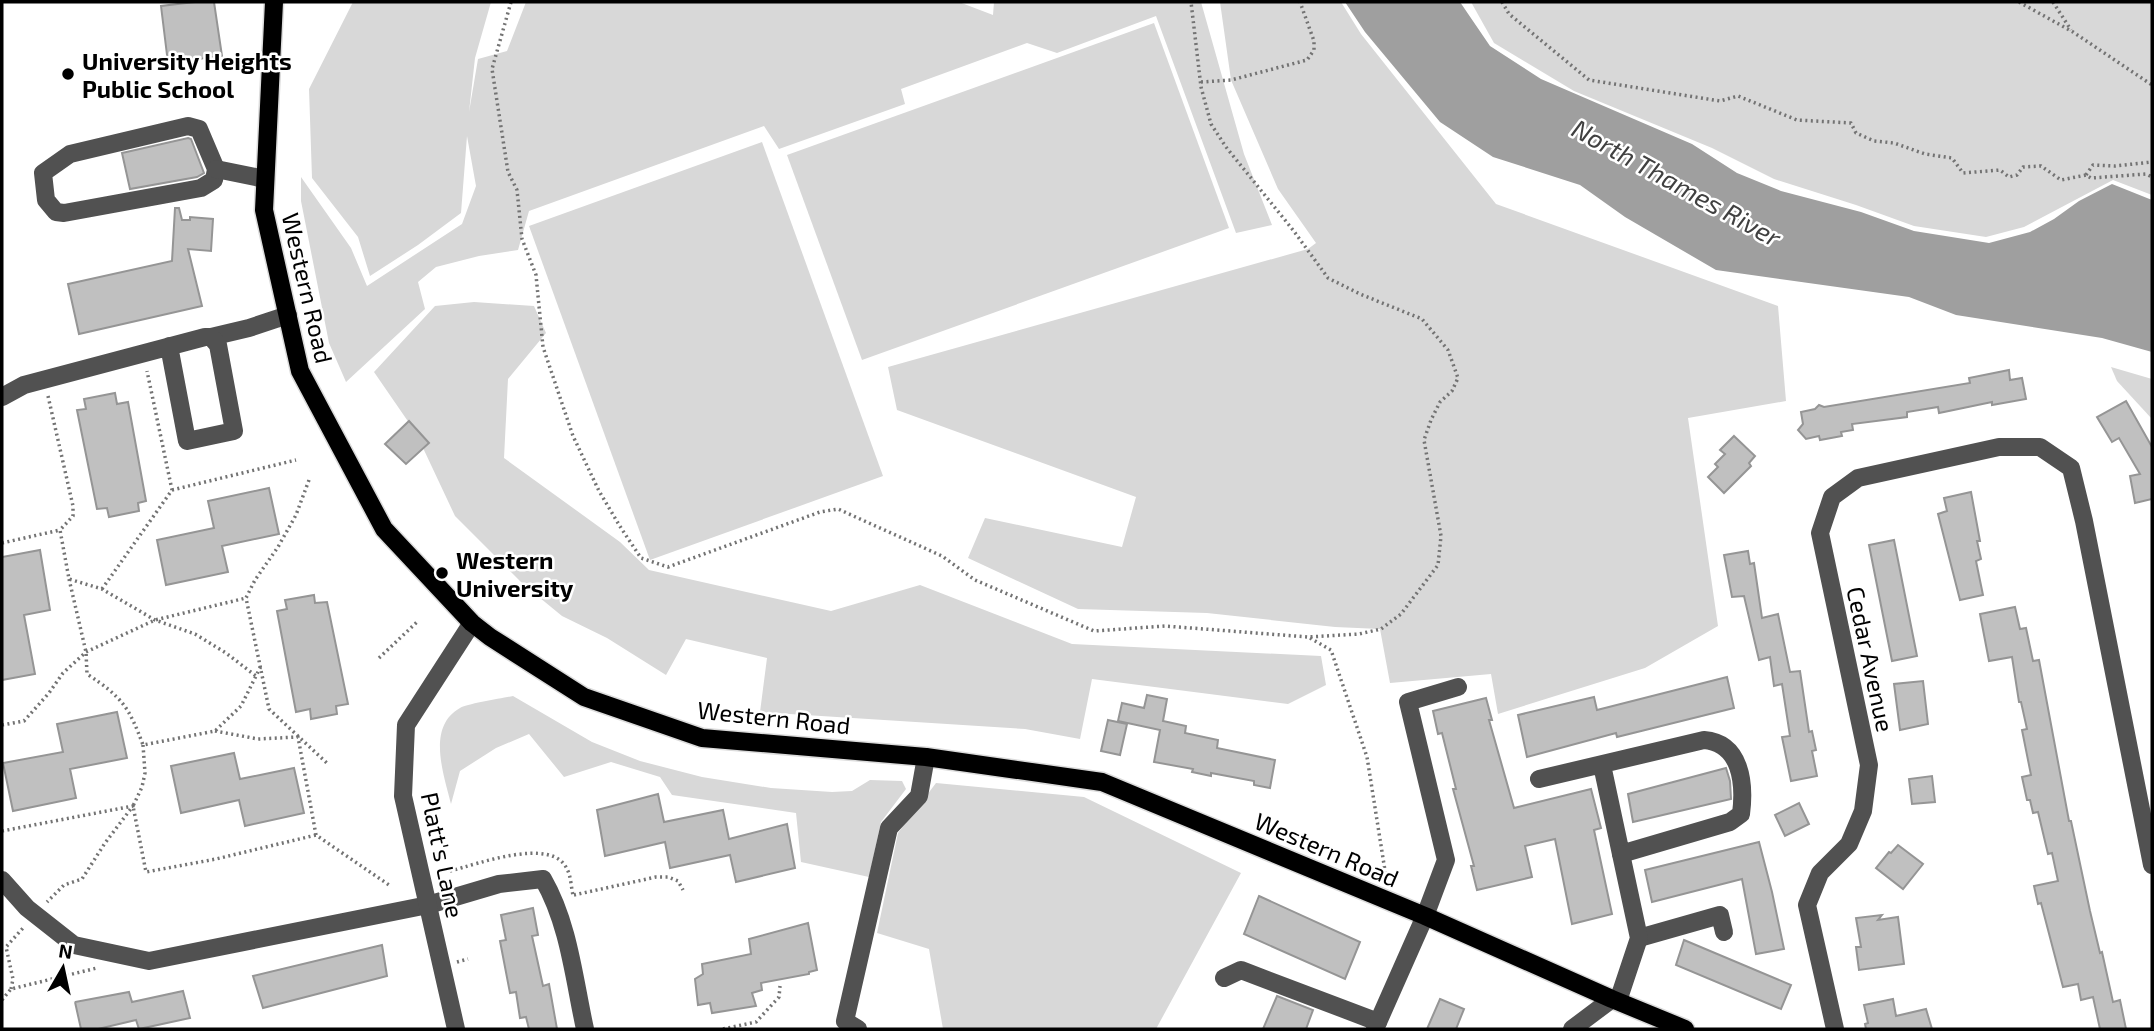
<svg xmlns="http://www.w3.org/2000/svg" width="2154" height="1031" font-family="'Exo 2',sans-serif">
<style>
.green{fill:#d8d8d8}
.water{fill:#9f9f9f}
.building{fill:#c0c0c0;stroke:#959595;stroke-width:2}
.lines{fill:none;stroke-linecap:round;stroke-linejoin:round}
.major-casing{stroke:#dbdbdb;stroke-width:21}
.path{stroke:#737373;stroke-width:3.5;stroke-dasharray:2 3.5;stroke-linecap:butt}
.minor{stroke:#515151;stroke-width:18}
.major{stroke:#000;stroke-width:18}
.poi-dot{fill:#000;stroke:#fff;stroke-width:2.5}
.labels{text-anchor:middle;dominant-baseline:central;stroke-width:5;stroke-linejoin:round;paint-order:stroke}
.poi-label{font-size:24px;font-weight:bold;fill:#000;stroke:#fff;text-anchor:start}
.street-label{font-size:24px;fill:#000;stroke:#fff}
.water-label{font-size:26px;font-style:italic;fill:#404040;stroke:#fff}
</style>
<rect width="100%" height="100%" fill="#fff"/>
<g class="green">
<polygon points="353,2 491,2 475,58 469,112 478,59 507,51 526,2 959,2 993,15 994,2 1201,2 1244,154 1272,225 1236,233 1156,16 1057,53 1027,43 901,89 905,104 779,149 764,126 529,211 518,250 479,256 436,267 418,282 425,309 346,382 329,343 301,201 301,177 351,248 367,286 462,224 476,186 467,136 461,213 418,245 370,276 358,237 312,178 309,89"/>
<polygon points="1220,2 1341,2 1361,34 1496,204 1778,306 1786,401 1688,418 1718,626 1645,668 1498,714 1491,674 1390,683 1380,629 1335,627 1207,613 1078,609 968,558 985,518 1122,547 1136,497 897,410 888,367 1308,249 1316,243 1278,189 1231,80"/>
<polygon points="1471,2 2152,2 2152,195 2113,180 2024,227 1986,237 1914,226 1856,205 1774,179 1712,148 1574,91 1494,43"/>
<polygon points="1154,23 1229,228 862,360 787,155"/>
<polygon points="762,142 883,476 650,560 529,226"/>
<polygon points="474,302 534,306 546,333 508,379 504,458 620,542 649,570 831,611 920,585 1072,644 1321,656 1326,685 1288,704 1092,679 1080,739 1025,729 760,712 767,658 686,639 666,675 607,638 562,616 523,584 455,516 416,433 374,372 435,306"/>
<polygon points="2111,367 2152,379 2152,419 2117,381"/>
<path d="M513,696l79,46 48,19 62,16 69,11 61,4 20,-1 18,-11 32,1 4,8 -25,33 -12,55 -68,-15 -5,-49 -124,-18 -12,-18 -49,-15 -47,15 -35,-43 -33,14 -36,23 -9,33c-7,-29 -25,-77 9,-96 6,-4 43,-10 53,-12z"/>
<polygon points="936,783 1084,797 1241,873 1156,1029 943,1029 929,949 877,933 898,833"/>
</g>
<polygon class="water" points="1345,2 1460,2 1490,46 1541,79 1692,144 1737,173 1781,191 1861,212 1914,231 1989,243 2030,232 2054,219 2079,201 2112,184 2152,200 2152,352 2102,338 1956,315 1909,297 1716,270 1625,217 1580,185 1493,157 1440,122 1365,32"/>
<g class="building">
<polygon points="195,2 214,2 222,56 168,63 161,6"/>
<polygon points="188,138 191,139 204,173 197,177 130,189 122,153"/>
<polygon points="175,208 179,208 182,220 190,220 190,217 213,219 211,251 188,249 202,306 79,334 68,284 172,261"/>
<polygon points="2009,370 2010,380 2022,378 2026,399 1992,405 1992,402 1939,413 1938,407 1907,412 1907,417 1852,424 1853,430 1841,432 1842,436 1820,440 1819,436 1806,439 1798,430 1803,424 1801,412 1815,409 1819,405 1824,407 1970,383 1969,378"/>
<polygon points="115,393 117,404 128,402 146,501 138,503 139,511 109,517 107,508 97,509 77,410 86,409 84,399"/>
<polygon points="2126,401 2152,447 2152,499 2135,503 2130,476 2140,474 2119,438 2112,442 2097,417"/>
<polygon points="409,421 429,443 406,464 385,444"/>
<polygon points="1734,436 1755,456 1749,463 1751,466 1724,493 1708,477 1718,467 1715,464 1725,454 1720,450"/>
<polygon points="269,488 279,534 222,546 228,572 166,585 157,540 214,528 208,501"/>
<polygon points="1971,492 1980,541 1977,541 1981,559 1976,561 1983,595 1960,600 1938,514 1947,511 1944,498"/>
<polygon points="1894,540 1917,656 1892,661 1869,545"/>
<polygon points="40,550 50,610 24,615 35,674 2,680 2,557"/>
<polygon points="1748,551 1750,564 1754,563 1762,618 1778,614 1790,672 1800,671 1809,732 1812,731 1816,750 1812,751 1817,776 1791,781 1782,737 1790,736 1782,684 1774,686 1770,657 1759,660 1744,596 1732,597 1724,555"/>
<polygon points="314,595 315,603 327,602 348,704 336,706 337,714 311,719 310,709 296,712 277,611 287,609 285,600"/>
<polygon points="2015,607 2020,629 2026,628 2033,661 2039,660 2069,821 2071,821 2090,911 2100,953 2102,952 2113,1002 2120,1000 2126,1029 2100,1029 2093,997 2081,1000 2078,984 2063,987 2041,903 2038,904 2034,886 2058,881 2052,853 2048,854 2038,812 2033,813 2030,800 2027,800 2022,777 2031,775 2022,730 2027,729 2021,702 2019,702 2012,657 1989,661 1980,614"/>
<polygon points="1727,677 1734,708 1617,737 1616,733 1527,757 1518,715 1594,697 1597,710"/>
<polygon points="1923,681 1928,724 1900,730 1894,684"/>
<polygon points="1147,695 1167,699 1163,721 1186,726 1185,733 1218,740 1217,748 1275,760 1270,788 1254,785 1254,781 1211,773 1211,776 1192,772 1193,769 1154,762 1160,730 1118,721 1122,703 1144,708"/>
<polygon points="1486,698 1492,720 1489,720 1514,808 1591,789 1601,828 1594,830 1612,914 1572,924 1555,839 1525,846 1532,877 1477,890 1471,866 1474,866 1453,789 1456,789 1442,733 1438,734 1433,711"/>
<polygon points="117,712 127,758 70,769 76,798 13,811 3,763 63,752 57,724"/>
<polygon points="1108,720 1127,724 1120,755 1101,751"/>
<polygon points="234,753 240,779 294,768 304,813 245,826 239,800 181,813 171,766"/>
<polygon points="1726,768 1730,781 1731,799 1633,822 1628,794"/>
<polygon points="1932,776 1935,802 1912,804 1909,779"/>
<polygon points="658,794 664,822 723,810 729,839 787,824 795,868 736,882 730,855 670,868 665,842 605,856 597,810"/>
<polygon points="1799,803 1809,824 1785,836 1775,815"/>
<polygon points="1759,842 1772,892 1784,949 1756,954 1742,879 1652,902 1645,870"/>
<polygon points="1898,845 1923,864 1903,889 1876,868 1889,852 1891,853"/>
<polygon points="1259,896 1360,942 1345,979 1244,934"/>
<polygon points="533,908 538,935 532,936 543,986 549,984 557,1029 529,1029 526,1017 520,1018 516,992 510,993 500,941 506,940 501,915"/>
<polygon points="1882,915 1878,920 1898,917 1904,964 1859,970 1856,947 1861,947 1856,918"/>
<polygon points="808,923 817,970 809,972 809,974 761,983 762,990 752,993 756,1006 712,1013 710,1003 698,1005 695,979 703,974 702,964 751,954 749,939"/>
<polygon points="1684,940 1791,985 1781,1009 1676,965"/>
<polygon points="382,945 387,976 263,1008 253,976"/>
<polygon points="183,991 190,1018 139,1029 136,1020 98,1029 81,1029 75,1002 129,992 132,1002"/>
<polygon points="1277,996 1313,1010 1306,1029 1263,1029"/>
<polygon points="1440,999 1464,1009 1456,1029 1427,1029"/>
<polygon points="1893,999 1896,1016 1926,1009 1932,1029 1866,1029 1865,1024 1868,1023 1864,1005"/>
</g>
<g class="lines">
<g class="major-casing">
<polyline id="major" points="274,2 264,210 300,371 384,529 472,623 490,637 584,697 702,738 926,757 1102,782 1425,916 1612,999 1685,1029"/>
</g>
<g class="path">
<polyline points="511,2 492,69 508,172 517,190 522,239 536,275 543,347 573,436 599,491 621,528 641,558 668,567 820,512 838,509 942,556 975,580 1094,631 1165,626 1308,637 1359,634 1381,629 1401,614 1438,565 1441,536 1424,440 1431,420 1440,402 1452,391 1458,378 1448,350 1422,319 1360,294 1328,278 1293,230 1226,147 1211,124 1201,87 1191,2"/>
<polyline points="1502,2 1509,14 1589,80 1720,101 1738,96 1797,120 1851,123 1856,133 1874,141 1894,143 1925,154 1952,158 1963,173 2000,170 2009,177 2017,175 2023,167 2041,166 2061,180 2086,175 2091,178 2146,174 2152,177"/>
<polyline points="2019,2 2073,32 2152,85"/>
<polyline points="2053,2 2071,30"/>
<polyline points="1201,82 1231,80 1307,60 1314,50 1314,41 1300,2"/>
<polyline points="2086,175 2093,165 2115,166 2152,162"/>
<polyline points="48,396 73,506 73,516 60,530"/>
<polyline points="309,480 296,515 278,547 255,580 246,598 269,709 329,765"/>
<polyline points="172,490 296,460"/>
<polyline points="2,543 60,530 69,579 102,589 155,620 195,634 226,653 256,676"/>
<path d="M69,579l17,73 1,22c35,23 42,33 56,71l72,-14 26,-25 20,-40"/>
<polyline points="102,589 172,490 147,371"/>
<polyline points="1310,638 1331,650 1367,757 1386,877"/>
<polyline points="379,658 417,622"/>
<polyline points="2,725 24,721 49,693 63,673 86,652 155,620 246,598"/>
<polyline points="215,731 258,739 298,737 316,835 389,885"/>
<polyline points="143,745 145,773 142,787 133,806 146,872 216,859 316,835"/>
<polyline points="2,831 133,806 105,843 82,879 64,885 47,902"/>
<path d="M450,871c28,-7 102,-35 117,-2 4,7 4,18 6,26"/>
<polyline points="574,895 656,877 668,877 678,881 683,890"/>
<polyline points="457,962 468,959"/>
<polyline points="11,989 13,979 6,947 23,928"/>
<polyline points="2,1000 11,989 97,968"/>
<polyline points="723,1029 756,1022 779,997 780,986"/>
</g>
<g class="minor">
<polygon points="188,126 199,129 216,169 214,180 201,188 64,213 56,212 46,200 43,173 70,154"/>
<polyline points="216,169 265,179"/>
<polyline points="211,337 249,328 288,315"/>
<polyline points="2,397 24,385 205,337 211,337 218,345 234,431 187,441 169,346"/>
<path d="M1539,779l165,-39c37,3 41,43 37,74l-11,8 -109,32 -19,-89"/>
<path d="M2,880l25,28 47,37 75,16 279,-56 71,-21 44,-5c26,45 31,100 42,150"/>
<polyline points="1639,938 1720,915 1724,932"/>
<polyline points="1224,978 1241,970 1378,1022"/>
<polyline points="1618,1001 1639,938 1621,854"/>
<polyline points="456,1029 403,796 406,725 472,623"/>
<polyline points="858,1029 845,1021 889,828 919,796 926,757"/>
<polyline points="1375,1029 1425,916 1446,860 1408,702 1458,687"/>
<polyline points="1572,1029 1612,999"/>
<polyline points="1835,1029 1807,905 1820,873 1849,844 1863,811 1869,765 1820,533 1832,497 1858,478 1999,447 2040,447 2071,468 2084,521 2152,865"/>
</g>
<use href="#major" class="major"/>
</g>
<g class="poi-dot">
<circle cx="68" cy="74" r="7"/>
<circle cx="442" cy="573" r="7"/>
</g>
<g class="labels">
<g class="poi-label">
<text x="82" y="60">University Heights<tspan x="82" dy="28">Public School</tspan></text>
<text x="456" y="559">Western<tspan x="456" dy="28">University</tspan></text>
</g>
<g class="street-label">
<text transform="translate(308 288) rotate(77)">Western Road</text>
<text transform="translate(1871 659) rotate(78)">Cedar Avenue</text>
<text transform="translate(774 717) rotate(6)">Western Road</text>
<text transform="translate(1327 849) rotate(23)">Western Road</text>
<text transform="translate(443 855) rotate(78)">Platt's Lane</text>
</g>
<g class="water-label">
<text transform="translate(1677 182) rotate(29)">North Thames River</text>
</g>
</g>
<rect width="2154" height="1031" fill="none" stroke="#000000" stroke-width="7"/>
<g transform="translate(63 968) rotate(9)" stroke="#ffffff" stroke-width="5" paint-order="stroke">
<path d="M0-5L12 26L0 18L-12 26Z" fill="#000000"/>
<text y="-10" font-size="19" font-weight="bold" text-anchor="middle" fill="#000000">N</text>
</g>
</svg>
